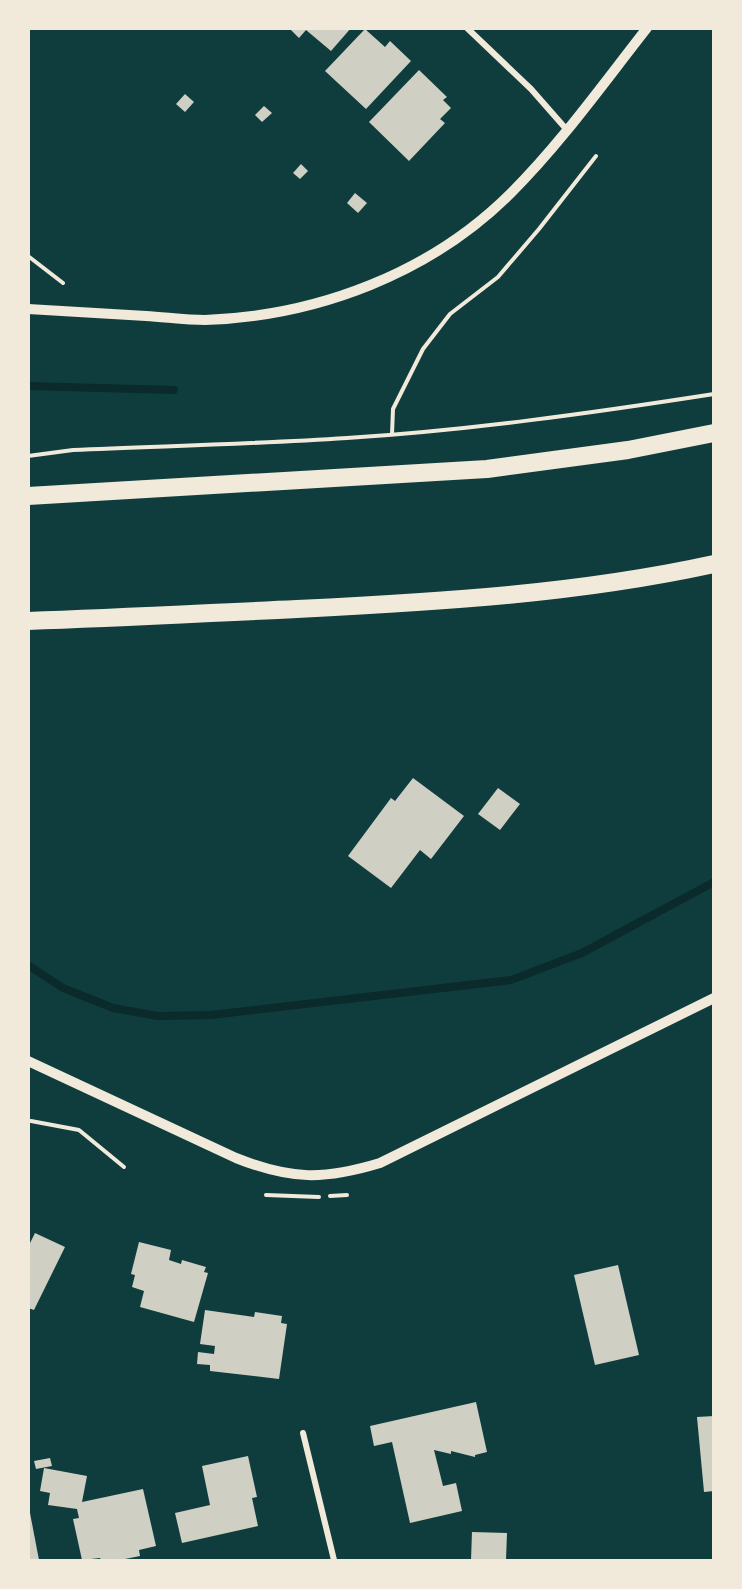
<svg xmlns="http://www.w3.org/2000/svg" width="742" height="1589" font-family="Georgia,serif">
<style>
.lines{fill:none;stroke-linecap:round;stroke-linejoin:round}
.stream{stroke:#0a2a2b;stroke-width:8}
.building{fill:#cfcfc3}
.path{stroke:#f1e9da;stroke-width:4}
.minor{stroke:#f1e9da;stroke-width:6}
.tertiary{stroke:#f1e9da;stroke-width:10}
.motorway{stroke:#f1e9da;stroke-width:18}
</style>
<rect width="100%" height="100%" fill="#0f3d3e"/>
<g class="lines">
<g class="stream">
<polyline points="28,386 174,390"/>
<polyline points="28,965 63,988 113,1008 158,1016 211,1015 511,980 582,953 714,882"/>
</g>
</g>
<g class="building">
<polygon points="289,28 351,28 331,51 306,30 299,38"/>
<polygon points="365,29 385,47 390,41 411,61 366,109 325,71"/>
<polygon points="419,70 447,97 443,100 451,108 440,119 445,123 409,161 369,122"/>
<polygon points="185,94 194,102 185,112 176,104"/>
<polygon points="264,106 272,113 262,122 255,115"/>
<polygon points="301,164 308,171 300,179 293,173"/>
<polygon points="355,193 367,203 358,213 347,203"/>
<polygon points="413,778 464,816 431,859 420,850 391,888 348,856 391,798 395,801"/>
<polygon points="498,788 520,804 500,830 478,814"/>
<polygon points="35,1233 65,1247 34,1310 28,1308 28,1242 30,1243"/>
<polygon points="139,1242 171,1250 169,1260 181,1264 182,1260 206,1267 204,1272 208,1273 194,1322 140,1307 144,1291 132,1287 135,1275 131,1274"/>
<polygon points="618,1265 639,1355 595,1365 574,1275"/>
<polygon points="205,1310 254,1317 255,1312 282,1316 281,1323 287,1324 279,1379 210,1371 210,1365 197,1364 198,1352 214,1354 215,1346 200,1344"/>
<polygon points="476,1402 487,1452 475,1455 475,1457 451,1451 451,1454 434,1450 443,1486 456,1483 462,1511 410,1523 392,1442 374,1446 370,1426"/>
<polygon points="714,1416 714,1491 704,1492 697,1417"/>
<polygon points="248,1456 257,1497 252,1498 258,1526 182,1543 175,1513 210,1505 202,1466"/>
<polygon points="50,1458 52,1466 36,1469 34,1461"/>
<polygon points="44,1468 87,1476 82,1502 143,1489 156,1546 139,1550 140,1556 120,1560 101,1560 100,1558 82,1560 73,1519 79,1518 77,1509 48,1505 50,1493 40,1491"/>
<polygon points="28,1513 30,1513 39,1560 28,1560"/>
<polygon points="472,1532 507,1533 506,1560 471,1560"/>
</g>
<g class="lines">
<g class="path">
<polyline points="28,256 63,283"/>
<polyline points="392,434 393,409 423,349 450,314 498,277 539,229 596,156"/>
<path d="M28,456l45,-6c91,-4 183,-6 274,-12 123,-8 245,-25 367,-44"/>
<polyline points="31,1121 79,1130 124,1167"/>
<polyline points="266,1195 319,1197"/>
<polyline points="330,1196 347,1195"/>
</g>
<g class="minor">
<polyline points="467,28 531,89 567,130"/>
<polyline points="303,1433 334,1560"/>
</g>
<g class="tertiary">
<path d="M28,309c40,2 79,5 118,7 19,1 39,4 59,4 113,-4 226,-47 306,-127 50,-50 92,-109 136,-165"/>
<path d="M28,1061l208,97c55,22 88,22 144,5l334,-165"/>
</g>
<g class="motorway">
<polyline points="28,496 487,469 628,450 714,433"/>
<path d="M28,621c90,-3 180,-8 269,-12 140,-7 280,-15 417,-45"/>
</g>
</g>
<rect width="742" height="1589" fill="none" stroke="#f1e9da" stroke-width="60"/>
</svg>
